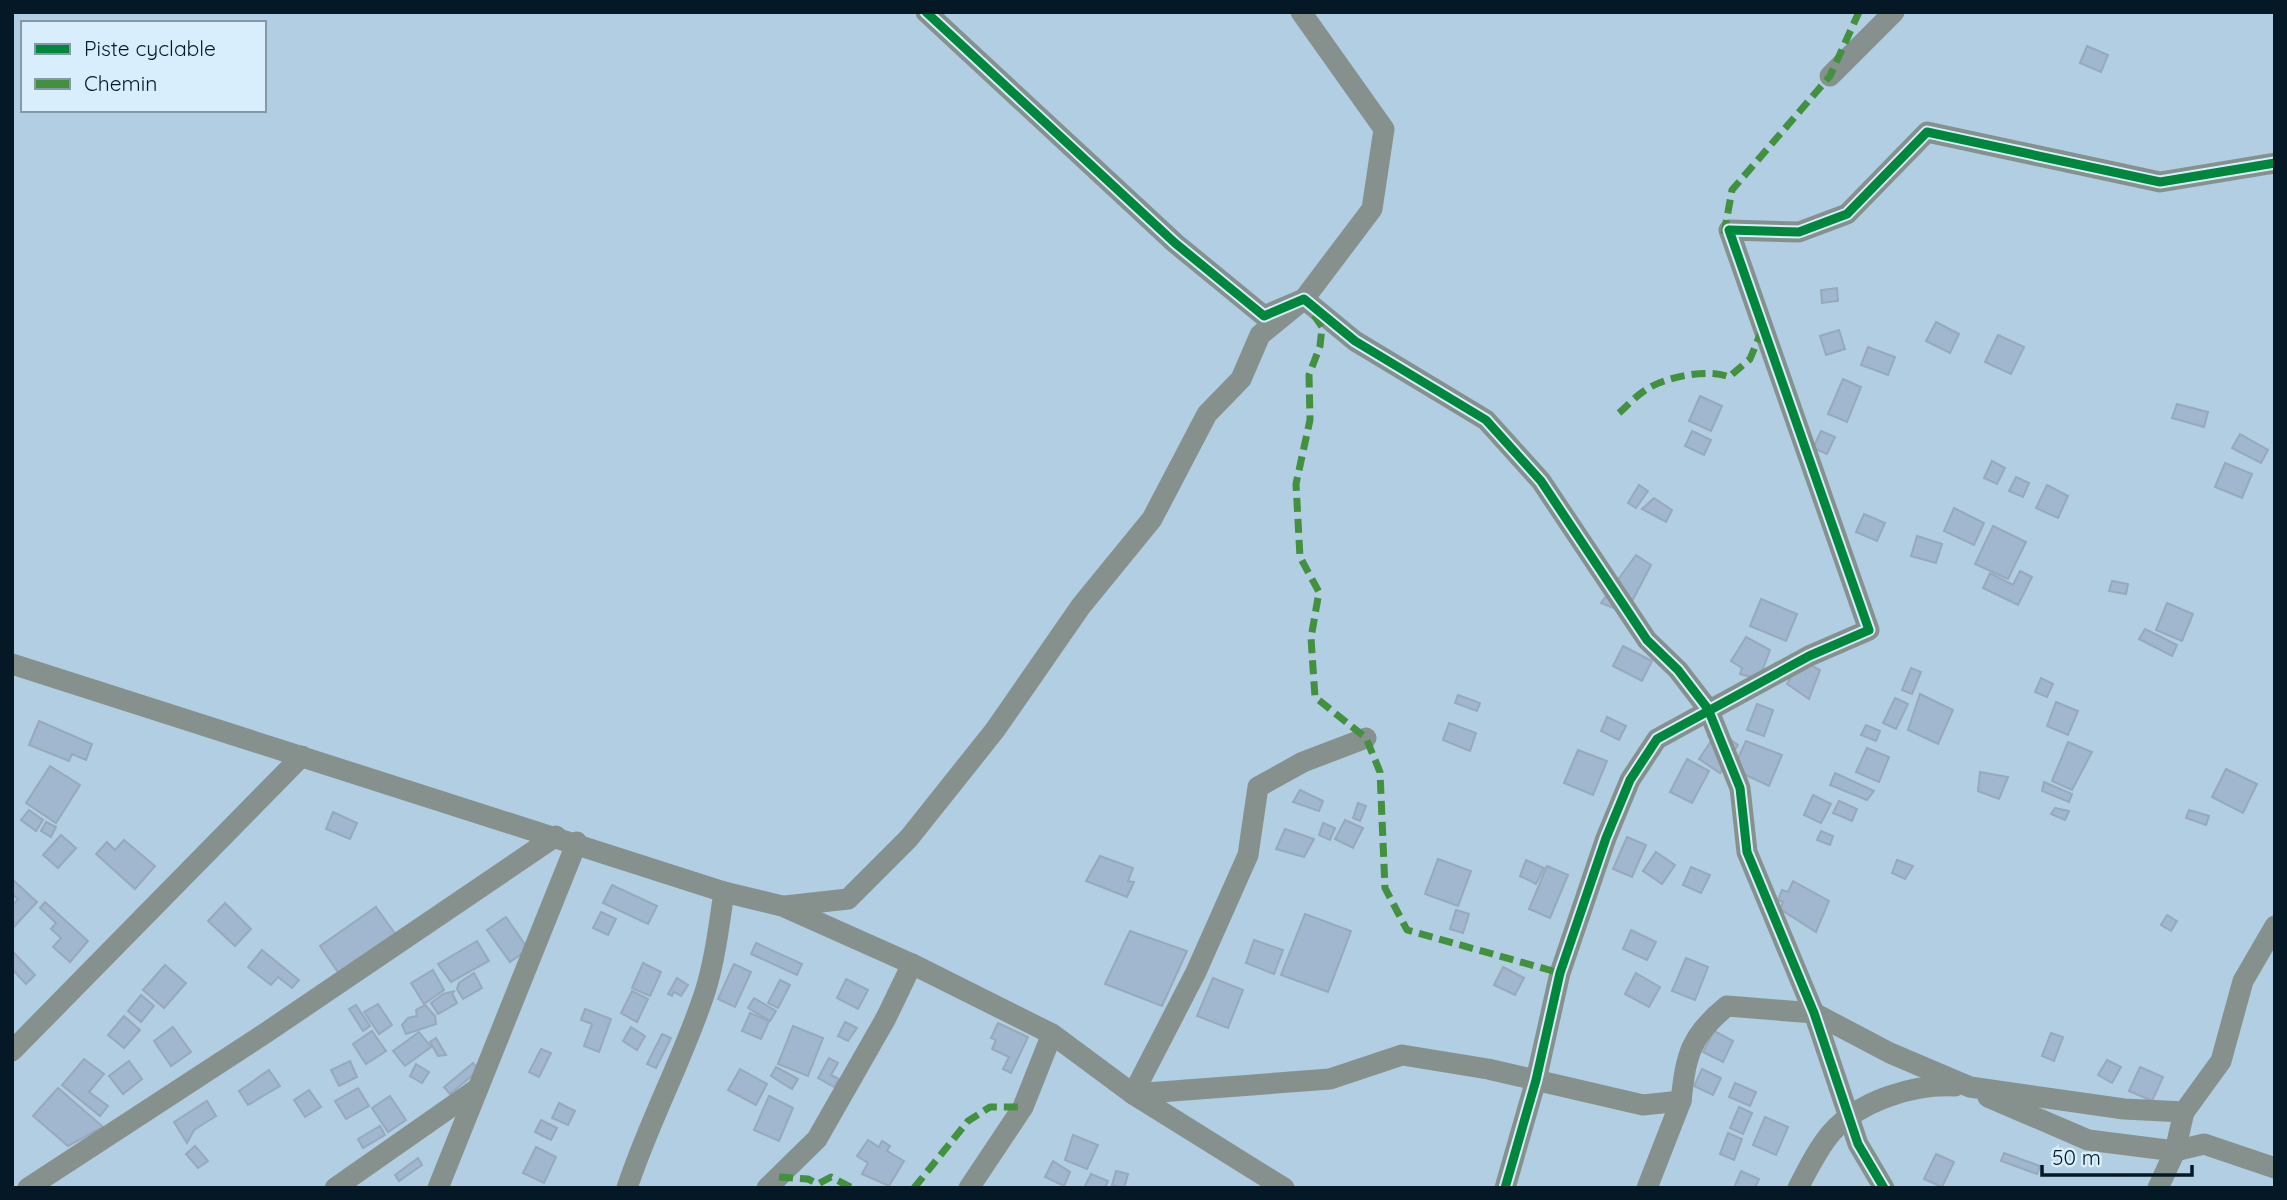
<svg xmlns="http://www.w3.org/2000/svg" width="2287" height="1200" font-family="Quicksand,sans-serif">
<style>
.building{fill:#a0b7cf;stroke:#97a9ba;stroke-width:2}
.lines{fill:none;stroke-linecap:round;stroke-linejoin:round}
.minor{stroke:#86918d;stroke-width:21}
.quiet{stroke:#43913e;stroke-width:7;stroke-dasharray:14 7;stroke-linecap:butt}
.cycleway-casing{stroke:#d9eefd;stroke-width:13}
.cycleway{stroke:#00873e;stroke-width:9}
</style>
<rect width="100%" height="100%" fill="#b1cee2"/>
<g class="building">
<polygon points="2087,46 2108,55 2101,72 2080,63"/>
<polygon points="1837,288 1838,301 1822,303 1821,290"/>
<polygon points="1936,322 1959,334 1950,353 1926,341"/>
<polygon points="1839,330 1845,349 1826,355 1820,336"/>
<polygon points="1998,335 2024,347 2011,374 1985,362"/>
<polygon points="1868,347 1895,357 1888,375 1861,365"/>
<polygon points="1843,379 1861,387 1847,422 1828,414"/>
<polygon points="1700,396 1722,406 1711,431 1689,421"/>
<polygon points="2177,404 2208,412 2204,427 2172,418"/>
<polygon points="1692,431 1711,440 1704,455 1685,446"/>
<polygon points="1821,431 1835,437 1827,454 1813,448"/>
<polygon points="2240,434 2268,450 2261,463 2232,448"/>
<polygon points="1992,461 2005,468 1997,484 1984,478"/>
<polygon points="2225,463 2252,474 2242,498 2215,487"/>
<polygon points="2016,477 2029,483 2023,497 2009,491"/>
<polygon points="1639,485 1648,491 1636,508 1628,503"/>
<polygon points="2047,485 2068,496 2058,518 2036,508"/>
<polygon points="1654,498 1672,510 1666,522 1642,509"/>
<polygon points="1954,508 1984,523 1974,545 1944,531"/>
<polygon points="1864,514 1885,523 1877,541 1856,532"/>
<polygon points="1993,526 2026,542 2008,579 1975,564"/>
<polygon points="1917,536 1942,544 1936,563 1911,556"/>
<polygon points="1636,555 1651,565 1626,613 1601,603"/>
<polygon points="2020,571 2032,577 2018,605 1983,588 1990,573 2013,585"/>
<polygon points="2112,581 2128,584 2126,594 2109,591"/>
<polygon points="1761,599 1797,614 1786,641 1750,626"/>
<polygon points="2167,603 2193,614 2182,641 2156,630"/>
<polygon points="2145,629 2177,645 2172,656 2139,639"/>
<polygon points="1746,637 1770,650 1759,679 1740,674 1742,668 1731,661"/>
<polygon points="1623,646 1652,661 1642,681 1613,666"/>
<polygon points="1792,655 1820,670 1809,699 1787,684 1796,668"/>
<polygon points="1911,668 1921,672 1912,694 1902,690"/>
<polygon points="2041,678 2053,684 2047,697 2035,692"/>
<polygon points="1920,694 1953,710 1938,744 1908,730"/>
<polygon points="1458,695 1480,703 1477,711 1455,703"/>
<polygon points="1895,698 1908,704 1896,729 1883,723"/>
<polygon points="2056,702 2078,711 2068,735 2047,726"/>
<polygon points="1757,704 1773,710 1764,736 1747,730"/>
<polygon points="1607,717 1626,726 1619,740 1601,731"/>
<polygon points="39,721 92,744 86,760 72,754 69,761 29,745"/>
<polygon points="1449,723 1476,733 1470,751 1443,740"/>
<polygon points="1866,725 1880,731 1876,741 1861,735"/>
<polygon points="1718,731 1738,745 1720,773 1699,759"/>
<polygon points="1746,741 1782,755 1769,786 1733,769"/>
<polygon points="2068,742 2092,752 2072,790 2052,781"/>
<polygon points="1867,748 1889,757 1879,782 1856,772"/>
<polygon points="1578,750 1607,761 1593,795 1564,783"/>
<polygon points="1687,759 1709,771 1692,803 1670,792"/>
<polygon points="50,766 80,785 56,823 26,803"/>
<polygon points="2226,769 2257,784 2243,813 2212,797"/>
<polygon points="1980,772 2008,777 1999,799 1978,791"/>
<polygon points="1835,773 1874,791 1867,800 1830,785"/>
<polygon points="2044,782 2072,794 2069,802 2042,791"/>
<polygon points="1300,790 1323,801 1319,811 1293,802"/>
<polygon points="1813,795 1831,804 1821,823 1804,815"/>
<polygon points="1839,801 1857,809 1852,821 1833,813"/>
<polygon points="1358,803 1366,806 1360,821 1353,818"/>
<polygon points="2055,808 2069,811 2065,820 2051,814"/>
<polygon points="29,810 43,820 36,831 21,820"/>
<polygon points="2189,810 2209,816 2206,825 2186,818"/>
<polygon points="333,812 357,823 350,839 326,829"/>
<polygon points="1345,820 1363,828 1353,848 1335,839"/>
<polygon points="46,822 56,827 51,837 41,831"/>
<polygon points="1323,823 1335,828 1330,840 1319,835"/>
<polygon points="1285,829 1314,839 1304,857 1276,849"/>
<polygon points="1821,831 1833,836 1830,845 1817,840"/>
<polygon points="61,835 76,848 58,868 43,855"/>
<polygon points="1627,837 1646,845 1632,877 1613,869"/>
<polygon points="124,840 155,866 135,889 96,854 107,842 115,850"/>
<polygon points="1656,852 1675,865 1662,884 1643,871"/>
<polygon points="1100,856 1133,868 1128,881 1134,882 1127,897 1086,881"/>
<polygon points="1438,859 1471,871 1458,906 1425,894"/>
<polygon points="1526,860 1544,868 1536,884 1520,876"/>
<polygon points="1897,860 1913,866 1905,879 1892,873"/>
<polygon points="1547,866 1568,875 1550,918 1529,909"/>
<polygon points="1691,867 1710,875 1701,893 1683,885"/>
<polygon points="12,879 37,902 12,929 12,906 18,899 12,894"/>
<polygon points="1793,881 1829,901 1816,932 1780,909 1783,902 1778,900 1782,890 1788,892"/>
<polygon points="612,885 657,906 648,924 603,903"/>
<polygon points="45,902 88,941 70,962 53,947 61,938 51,929 56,923 40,908"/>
<polygon points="225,903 251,929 235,946 208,921"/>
<polygon points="376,907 396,935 340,975 320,946"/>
<polygon points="1456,910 1469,914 1463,933 1450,929"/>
<polygon points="601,912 616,919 608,935 593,928"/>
<polygon points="1305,914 1351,931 1328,992 1281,975"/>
<polygon points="2167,915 2177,921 2171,931 2161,925"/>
<polygon points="506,917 528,949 510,962 487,930"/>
<polygon points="1631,930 1656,942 1647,960 1623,949"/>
<polygon points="1130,931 1187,951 1162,1006 1105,984"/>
<polygon points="1254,940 1283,950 1274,974 1246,963"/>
<polygon points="477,941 489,961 451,982 438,964"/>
<polygon points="756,943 802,964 797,975 751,954"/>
<polygon points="262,950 299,980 292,988 278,977 271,985 248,967"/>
<polygon points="12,951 35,975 26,984 12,969"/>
<polygon points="1686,958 1708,967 1695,1000 1672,991"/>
<polygon points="643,963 661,972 650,996 632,988"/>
<polygon points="734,964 751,972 735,1007 718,999"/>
<polygon points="165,965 186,983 164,1008 143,990"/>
<polygon points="1503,967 1524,978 1515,995 1494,985"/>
<polygon points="433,970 444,990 424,1004 411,983"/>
<polygon points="474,973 482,988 463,999 457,989 459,983"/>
<polygon points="1636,973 1660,987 1649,1007 1625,994"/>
<polygon points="677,978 688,985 681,996 674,992 672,996 668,994"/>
<polygon points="1213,978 1243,990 1228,1028 1197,1016"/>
<polygon points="846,979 868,990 858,1009 837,998"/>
<polygon points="780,980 790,985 778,1008 768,1003"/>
<polygon points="455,991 452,993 457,1003 438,1014 431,1003 443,994"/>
<polygon points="632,991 648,999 637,1022 621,1013"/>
<polygon points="141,995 154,1006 141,1022 128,1011"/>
<polygon points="754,998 776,1011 770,1021 748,1008"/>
<polygon points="378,1004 392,1025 379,1034 364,1012"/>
<polygon points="356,1005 370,1026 363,1031 349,1009"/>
<polygon points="425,1005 435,1016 436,1024 406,1034 402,1025 408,1018 417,1016 416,1010"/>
<polygon points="585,1009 611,1019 599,1052 584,1046 592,1024 581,1020"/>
<polygon points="750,1013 769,1021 761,1039 742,1031"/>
<polygon points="124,1016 140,1030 124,1048 108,1035"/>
<polygon points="845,1022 857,1028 848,1041 838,1036"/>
<polygon points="998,1023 1028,1037 1011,1073 1003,1069 1009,1057 992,1049 996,1040 991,1038"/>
<polygon points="793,1026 823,1038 808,1076 778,1064"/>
<polygon points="173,1027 191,1052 171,1066 154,1041"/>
<polygon points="631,1027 645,1036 637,1050 623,1041"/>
<polygon points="372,1031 386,1051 366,1064 353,1044"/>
<polygon points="1714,1031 1733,1041 1723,1062 1703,1052"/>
<polygon points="419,1032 431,1047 405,1066 393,1051"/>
<polygon points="2051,1033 2063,1037 2054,1061 2042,1056"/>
<polygon points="662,1034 671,1038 656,1068 647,1064"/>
<polygon points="436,1038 446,1055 438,1056 430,1042"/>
<polygon points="541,1049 551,1053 539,1077 529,1072"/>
<polygon points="829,1058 838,1063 831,1075 839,1079 834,1087 818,1078"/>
<polygon points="84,1059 104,1074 89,1092 108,1106 100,1116 62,1085"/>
<polygon points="2107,1060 2121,1067 2112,1083 2098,1075"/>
<polygon points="129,1061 142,1079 123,1094 109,1076"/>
<polygon points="350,1061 357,1077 339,1086 331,1070"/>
<polygon points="473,1063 479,1070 450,1094 444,1087"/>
<polygon points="416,1064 429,1072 422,1083 410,1076"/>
<polygon points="776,1067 798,1079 792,1089 771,1076"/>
<polygon points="2140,1067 2163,1077 2152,1101 2129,1091"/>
<polygon points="740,1069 767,1084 756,1105 728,1090"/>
<polygon points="1702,1069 1721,1078 1713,1095 1694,1086"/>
<polygon points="269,1070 280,1086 248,1105 239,1091"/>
<polygon points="1735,1083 1756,1092 1750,1106 1729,1097"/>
<polygon points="58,1088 103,1127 68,1146 33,1116"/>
<polygon points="358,1088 369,1106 346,1119 335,1101"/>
<polygon points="309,1090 321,1107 305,1117 294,1100"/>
<polygon points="390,1096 406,1120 388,1132 372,1108"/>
<polygon points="769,1096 793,1108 779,1141 754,1130"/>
<polygon points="207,1101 216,1116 194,1130 187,1143 174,1122"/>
<polygon points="559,1103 575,1111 568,1125 552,1118"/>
<polygon points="1739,1107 1752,1113 1743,1134 1730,1128"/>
<polygon points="1765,1117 1788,1127 1776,1155 1753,1145"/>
<polygon points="541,1120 557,1128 551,1140 535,1132"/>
<polygon points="380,1126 385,1135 363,1148 358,1139"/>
<polygon points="1728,1133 1742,1139 1734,1160 1720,1154"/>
<polygon points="1073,1135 1098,1145 1087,1169 1065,1160"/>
<polygon points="868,1140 879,1147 882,1141 890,1146 887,1151 904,1161 889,1186 862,1174 868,1163 857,1156"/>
<polygon points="195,1146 208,1161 198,1168 186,1154"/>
<polygon points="536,1147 556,1157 544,1183 523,1173"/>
<polygon points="2004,1153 2040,1166 2037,1174 2001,1161"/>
<polygon points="1936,1154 1954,1162 1942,1187 1924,1179"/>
<polygon points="418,1158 422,1165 399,1181 395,1175"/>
<polygon points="1053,1161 1070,1172 1064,1186 1045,1177"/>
<polygon points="1116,1171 1128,1174 1124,1188 1112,1185"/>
<polygon points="1741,1171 1759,1179 1755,1188 1734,1188"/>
<polygon points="1091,1174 1108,1181 1105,1188 1084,1188"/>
</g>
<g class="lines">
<g class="minor">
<polyline points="926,12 1175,243 1264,316 1304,299 1355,341 1486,420 1541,481 1647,640 1678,670 1708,709 1740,788 1747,852 1814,1013 1858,1144 1884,1188"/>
<polyline points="1830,76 1894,12"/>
<polyline points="12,664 724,892 782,906 912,964 1052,1034 1133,1094 1284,1188"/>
<polyline points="785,906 848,899 909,838 995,730 1081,606 1152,519 1207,414 1241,379 1260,335 1304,299 1372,209 1384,129 1301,12"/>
<polyline points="12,1051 302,756"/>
<path d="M1133,1094l197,-15 72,-24 86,14 155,36 38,-4c5,-46 9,-65 46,-95l87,7 76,40 80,34 154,22 60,3 37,-51 22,-80 32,-55"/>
<polyline points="1133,1094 1196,972 1248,855 1258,787 1303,762 1366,738"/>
<polyline points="1988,1097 2088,1140 2175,1151 2204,1144 2275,1168"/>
<polyline points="28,1188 267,1032 556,836"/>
<polyline points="335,1188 478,1088"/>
<polyline points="438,1188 577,842"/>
<path d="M627,1188c22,-67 56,-129 78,-196 10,-32 14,-67 19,-100"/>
<polyline points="767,1188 817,1139 886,1018 912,964"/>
<polyline points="969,1188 1023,1107 1052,1034"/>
<polyline points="1505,1188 1536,1080 1560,973 1606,838 1630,780 1657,739 1809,656 1869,630 1729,230 1799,232 1847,214 1927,132 2160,182 2275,163"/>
<polyline points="1647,1188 1681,1101"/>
<path d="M1798,1188c10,-19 20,-40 34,-56 29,-32 82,-48 123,-46"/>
<polyline points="2158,1188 2175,1151 2184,1112"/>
</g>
<g class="quiet">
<polyline points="1724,234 1732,190 1830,76 1859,12"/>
<polyline points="1314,315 1322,327 1320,346 1309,375 1310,420 1296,484 1300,557 1319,592 1311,638 1315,697 1366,738 1380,772 1385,888 1407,930 1560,973"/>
<path d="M1619,413c8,-7 16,-16 25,-22 19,-14 64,-23 85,-14l21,-18 12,-29"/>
<polyline points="779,1177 808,1179 818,1184 831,1177 852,1188"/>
<polyline points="914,1188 968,1121 990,1107 1023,1107"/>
</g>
<g class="cycleway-casing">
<g id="cycleway">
<polyline points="926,12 1175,243 1264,316 1304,299 1355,341 1486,420 1541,481 1647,640 1678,670 1708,709 1740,788 1747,852 1814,1013 1858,1144 1884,1188"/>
<polyline points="1505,1188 1536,1080 1560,973 1606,838 1630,780 1657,739 1809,656 1869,630 1729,230 1799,232 1847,214 1927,132 2160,182 2275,163"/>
</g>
</g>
<use href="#cycleway" class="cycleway"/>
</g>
<rect width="2287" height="1200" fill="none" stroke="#041925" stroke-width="28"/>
<rect x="21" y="21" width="245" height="91" fill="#d9eefd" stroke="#8499a7" stroke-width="2"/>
<rect x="35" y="44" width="35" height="10" fill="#00873e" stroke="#8499a7" stroke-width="2"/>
<text x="84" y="56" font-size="21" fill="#041925">Piste cyclable</text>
<rect x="35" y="79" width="35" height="10" fill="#43913e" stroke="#8499a7" stroke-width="2"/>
<text x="84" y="91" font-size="21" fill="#041925">Chemin</text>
<path d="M2042 1165v10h150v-10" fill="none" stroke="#041925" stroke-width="3.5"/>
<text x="2052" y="1165" font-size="21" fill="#041925" stroke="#d9eefd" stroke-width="5" paint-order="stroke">50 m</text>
</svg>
